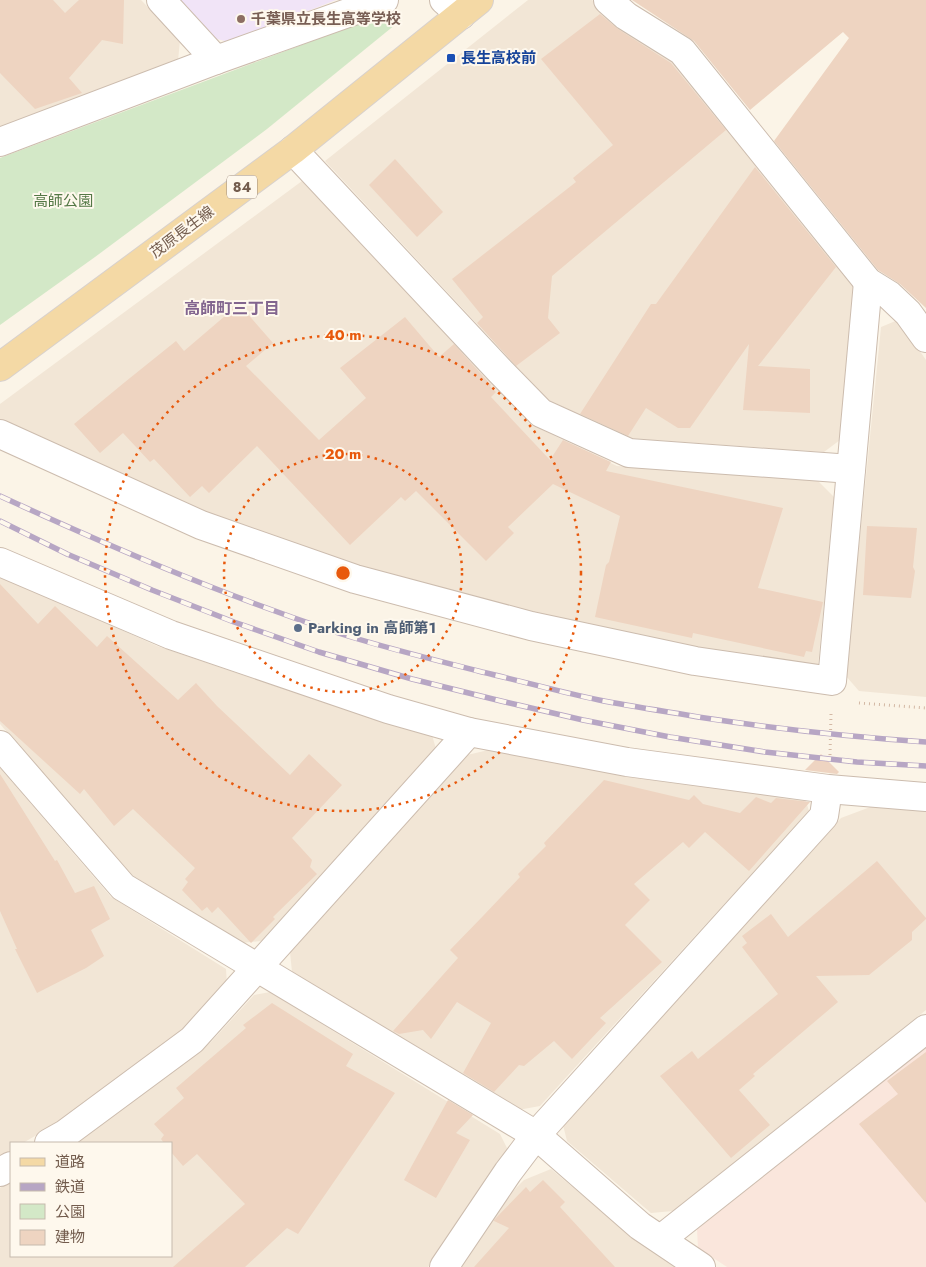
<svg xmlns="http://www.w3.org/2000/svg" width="926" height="1267" font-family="Jost,'Noto Sans JP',sans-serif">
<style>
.residential{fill:#f2e6d6}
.commercial{fill:#fae6dc}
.education{fill:#f1e4f7}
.green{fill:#d3e8c7}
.building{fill:#eed4c1}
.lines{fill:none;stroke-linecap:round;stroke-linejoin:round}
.minor-casing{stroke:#ccbcae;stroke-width:30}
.major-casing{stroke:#d8d1cd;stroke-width:30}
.path{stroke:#d3b8a4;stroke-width:3;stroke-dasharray:1 4;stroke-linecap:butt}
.minor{stroke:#fff;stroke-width:28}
.major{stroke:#f4d9a5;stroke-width:28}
.rail-casing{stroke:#b7a6c4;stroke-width:5.5}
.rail{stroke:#fef8ed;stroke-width:4;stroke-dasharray:11;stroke-linecap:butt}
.ring{fill:none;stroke:#e8590c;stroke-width:2.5;stroke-dasharray:2.5 5}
.education-dot{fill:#8d6e63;stroke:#fef8ed;stroke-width:2}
.transit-dot{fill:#1a4fb4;stroke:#fef8ed;stroke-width:2}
.service-dot{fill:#5c6f8a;stroke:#fef8ed;stroke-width:2}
.labels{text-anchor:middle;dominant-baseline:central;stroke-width:4;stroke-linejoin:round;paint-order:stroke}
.shield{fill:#fef8ed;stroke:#9d8b7d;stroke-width:1}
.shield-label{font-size:14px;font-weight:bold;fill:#735c4d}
.education-label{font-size:15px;font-weight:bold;fill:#785e54;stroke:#fef8ed;text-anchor:start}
.transit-label{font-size:15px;font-weight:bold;fill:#164399;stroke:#fef8ed;text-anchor:start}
.park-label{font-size:15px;fill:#547846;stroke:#fef8ed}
.street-label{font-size:15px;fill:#735c4d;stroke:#fef8ed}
.service-label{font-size:15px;font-weight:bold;fill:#4e5e75;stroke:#fef8ed;text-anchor:start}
.neighbourhood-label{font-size:16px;font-weight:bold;fill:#82658f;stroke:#fef8ed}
.centre{fill:#e8590c;stroke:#fef8ed;stroke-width:2.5}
.ring-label{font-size:15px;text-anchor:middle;font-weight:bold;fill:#e8590c;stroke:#fef8ed;stroke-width:4;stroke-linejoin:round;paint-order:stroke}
</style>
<rect width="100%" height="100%" fill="#fbf4e7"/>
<g class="residential">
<polygon points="0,0 141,0 180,40 178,61 0,128"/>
<polygon points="528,0 592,0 618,24 670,58 695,84 854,283 840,440 824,452 625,438 547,399 325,161"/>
<polygon points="302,181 530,424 617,466 818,481 834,497 818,666 680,647 605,632 354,567 240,528 0,421 0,404"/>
<polygon points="898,320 926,360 926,697 859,691 846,676 881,327"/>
<polygon points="0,575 157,646 382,722 432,735 436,749 261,941 241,943 129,873 0,724"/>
<polygon points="493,749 805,798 809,811 540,1106 518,1110 292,972 290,952 467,755"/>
<polygon points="0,768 111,897 226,969 227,985 171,1042 67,1117 23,1143 11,1143 11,1150 0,1157"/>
<polygon points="873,806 926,810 926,1010 673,1211 651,1213 567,1141 563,1125 841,818"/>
<polygon points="270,992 500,1134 508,1150 428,1267 0,1267 0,1188 11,1180 11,1256 171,1256 171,1143 70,1143 211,1042 254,995"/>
<polygon points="551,1169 637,1241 676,1267 458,1267 503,1201 524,1180"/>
</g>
<polygon class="commercial" points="926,1047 926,1267 727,1267 698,1248 697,1229"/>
<polygon class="education" points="178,0 336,0 229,42 213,38"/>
<polygon class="green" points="387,13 397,14 401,20 267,129 95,257 0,325 0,158"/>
<g class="building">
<polygon points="0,0 53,0 65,13 79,0 124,0 123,44 102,40 69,78 82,93 35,109 0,73"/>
<polygon points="632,0 926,0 926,308 900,284 878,270 774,141 849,38 843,32 750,110 694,41"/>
<polygon points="600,14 618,29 671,63 726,130 552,276 548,318 560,333 516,366 477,323 483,317 452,279 576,182 573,178 613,145 541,59"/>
<polygon points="395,159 443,212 417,237 369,185"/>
<polygon points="755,167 836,267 758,366 810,369 810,413 743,410 749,344 690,428 678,428 646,408 628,436 580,414 651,304 656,304"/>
<polygon points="239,304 273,343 246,366 319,440 366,398 340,368 405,317 439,357 454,344 491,385 490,386 496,392 491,397 550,460 563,440 611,462 606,471 783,508 758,588 823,602 812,652 806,651 804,657 693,633 692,638 595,617 606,565 609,562 620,516 553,484 508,527 514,533 486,561 416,491 405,501 401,497 350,545 257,446 209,493 202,486 190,497 154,459 150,462 123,433 100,453 74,424 125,382 176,341 184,351"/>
<polygon points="867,526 917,528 913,567 915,571 911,598 863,595"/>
<polygon points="0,584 38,624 55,606 97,647 107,636 178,700 196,683 217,706 290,775 309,754 342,785 292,838 312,860 310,867 317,874 273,917 275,919 251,943 218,907 212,913 207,907 202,911 182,890 188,882 185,879 195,868 133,809 114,826 84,789 80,794 0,721"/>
<polygon points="821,754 839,772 837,774 805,770"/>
<polygon points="0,774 55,861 57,860 75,893 94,886 110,919 91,930 104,956 86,968 37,993 15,949 17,949 0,911"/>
<polygon points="604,780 689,800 694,795 703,804 740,813 756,797 771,803 776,798 810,802 749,871 705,832 689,848 683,842 634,884 650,900 625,925 662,962 600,1018 606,1023 572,1059 554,1041 524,1066 519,1065 494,1092 463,1073 491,1023 457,1002 431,1039 423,1030 399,1034 393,1031 458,958 450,950 483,916 520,877 518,874 546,846 544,843"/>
<polygon points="877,861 926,918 926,919 912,932 912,940 869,975 816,976 838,1002 753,1074 755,1076 739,1090 770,1125 731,1158 660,1076 692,1051 698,1059 778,994 742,947 747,943 742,936 771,914 788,937"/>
<polygon points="272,1003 353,1054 346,1066 395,1093 298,1234 287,1228 245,1267 173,1267 245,1204 197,1154 183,1166 171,1152 171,1143 164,1143 161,1139 164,1135 154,1124 184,1098 176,1088 246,1028 243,1025"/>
<polygon points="926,1052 926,1203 859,1124 898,1094 887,1081"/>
<polygon points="448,1100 473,1115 456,1133 470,1140 436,1198 404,1180"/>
<polygon points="543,1180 565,1202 560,1207 615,1267 474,1267 509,1228 494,1221 494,1220 526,1187 530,1192"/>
</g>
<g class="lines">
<g class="minor-casing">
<g id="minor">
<polyline points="161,0 216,60"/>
<polyline points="444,0 461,15"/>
<polyline points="608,0 626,16 682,51 868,282 889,295 908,313 926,338"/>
<polyline points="0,142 216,60 384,0"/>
<polyline points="293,150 500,371 541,413 629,453 851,469"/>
<polyline points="0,434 201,525 355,579 531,626 695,661 832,681 868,282"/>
<polyline points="0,562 171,635 388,709 469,732 627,762 828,789 926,797"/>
<polyline points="0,745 123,887 536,1135 640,1226 701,1267"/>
<polyline points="49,1143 65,1134 192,1040 469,732"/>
<polyline points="0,1172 11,1166"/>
<polyline points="661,1239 926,1029"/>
<polyline points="444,1267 508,1172 536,1135 824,816 828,789"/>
</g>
</g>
<g class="major-casing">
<polyline id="major" points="0,367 293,150 479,0"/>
</g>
<g class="path">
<polyline points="859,703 926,708"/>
<polyline points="830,755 831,714"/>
</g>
<use href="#minor" class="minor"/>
<use href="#major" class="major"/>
<g class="rail-casing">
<g id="rail">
<path d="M0,496c109,50 218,97 332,135 49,16 100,28 150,41 39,9 78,20 117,28 35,7 71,12 106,18 73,11 147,19 221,24"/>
<polyline points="0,521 67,554 152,590 234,622 319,652 412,679 501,701 583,720 670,737 765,752 857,762 926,766"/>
</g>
</g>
<use href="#rail" class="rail"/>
</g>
<g class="ring">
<circle cx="343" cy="573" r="119"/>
<circle cx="343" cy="573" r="238"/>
</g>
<circle class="education-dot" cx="241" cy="19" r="5"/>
<rect class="transit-dot" x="446" y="53" width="10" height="10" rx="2.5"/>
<circle class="service-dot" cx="298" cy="628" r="5"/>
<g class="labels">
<rect class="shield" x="227" y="175.5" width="30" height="23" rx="4"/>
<g class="shield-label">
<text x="242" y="187">84</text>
</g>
<g class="education-label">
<text x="251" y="19">千葉県立長生高等学校</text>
</g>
<g class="transit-label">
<text x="461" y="58">長生高校前</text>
</g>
<g class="park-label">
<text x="63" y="201">高師公園</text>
</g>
<g class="street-label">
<text transform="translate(182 232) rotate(-37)">茂原長生線</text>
</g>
<g class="service-label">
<text x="308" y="628">Parking in 高師第1</text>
</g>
<g class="neighbourhood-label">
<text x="232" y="308">高師町三丁目</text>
</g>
</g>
<circle cx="343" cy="573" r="8" class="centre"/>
<g class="ring-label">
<text x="343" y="340">40 m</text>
<text x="343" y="459">20 m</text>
</g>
<rect x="10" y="1142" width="162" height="115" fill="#fef8ed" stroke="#c6baad"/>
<rect x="20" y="1158" width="25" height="8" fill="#f4d9a5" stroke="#c6baad"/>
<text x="55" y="1167" font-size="15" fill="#735c4d">道路</text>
<rect x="20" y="1183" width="25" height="8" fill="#b7a6c4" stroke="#c6baad"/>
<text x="55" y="1192" font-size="15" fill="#735c4d">鉄道</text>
<rect x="20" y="1204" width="25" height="15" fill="#d3e8c7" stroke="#c6baad"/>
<text x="55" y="1217" font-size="15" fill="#735c4d">公園</text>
<rect x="20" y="1230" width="25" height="15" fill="#eed4c1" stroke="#c6baad"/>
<text x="55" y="1242" font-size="15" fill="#735c4d">建物</text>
</svg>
